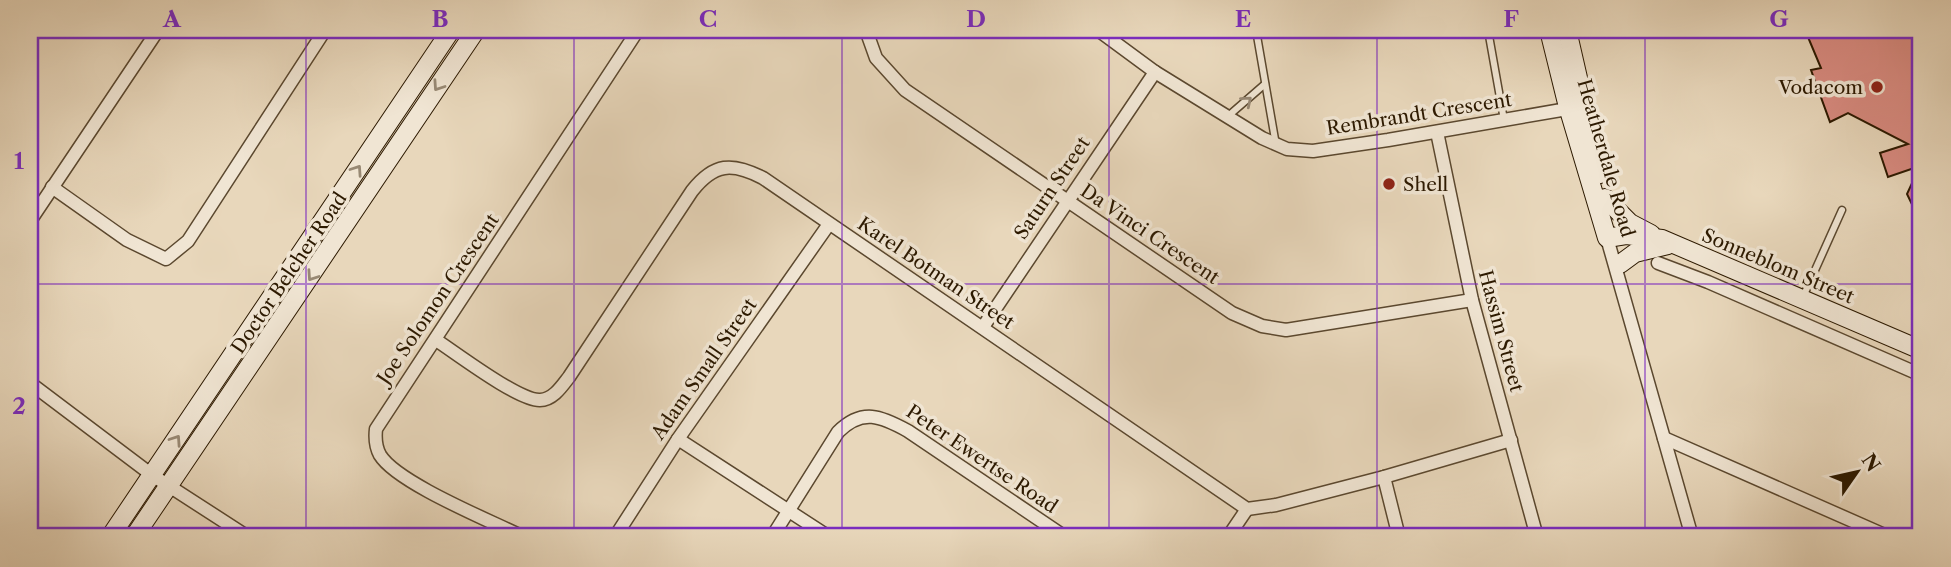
<svg xmlns="http://www.w3.org/2000/svg" width="1951" height="567" font-family="'Libre Caslon Text',serif">
<style>
.building{fill:#d98b81;stroke:#2c1900;stroke-width:2}
.lines{fill:none;stroke-linecap:round;stroke-linejoin:round}
.lane-casing{stroke:#5b482f;stroke-width:9}
.street-casing{stroke:#5b482f;stroke-width:15}
.secondary-casing{stroke:#2c1900;stroke-width:20}
.lane{stroke:#f0e5d3;stroke-width:6}
.street{stroke:#f0e5d3;stroke-width:12}
.secondary{stroke:#f0e5d3;stroke-width:18}
.oneway{stroke:#988974}
.grid{fill:none;stroke:#7b2cbf;stroke-width:2;stroke-opacity:0.55}
.poi-dot{fill:#8f2418;stroke:#f0e5d3;stroke-width:2.5}
.labels{text-anchor:middle;dominant-baseline:central;stroke-width:7;stroke-linejoin:round;paint-order:stroke}
.poi-label{font-size:19px;fill:#2c1900;stroke:#f0e5d3;text-anchor:end}
.street-label{font-size:19px;fill:#2c1900;stroke:#f0e5d3}
.neatline{fill:none;stroke:#7b2cbf;stroke-width:2.5}
.grid-label{font-size:23px;text-anchor:middle;font-weight:bold;fill:#7b2cbf}
</style>
<rect width="100%" height="100%" fill="#e8d7bb"/>
<filter id="stains"><feTurbulence type="fractalNoise" baseFrequency=".00286" numOctaves="4"/><feColorMatrix values="0 0 0 0 .2 0 0 0 0 .09 0 0 0 0 .02 0 0 0 .5 -.17"/></filter>
<radialGradient id="worn" r=".72"><stop offset=".6" stop-color="#630" stop-opacity="0"/><stop offset="1" stop-color="#630" stop-opacity=".3"/></radialGradient>
<polygon class="building" points="1805,30 1921,30 1921,223 1907,194 1920,166 1888,177 1880,153 1908,144 1848,113 1830,122 1811,70 1821,68"/>
<g class="lines">
<g class="lane-casing">
<g id="lane">
<polyline points="1256,30 1276,145"/>
<polyline points="1393,30 1397,30"/>
<polyline points="1488,30 1504,120"/>
<polyline points="1227,117 1265,84"/>
<polyline points="1803,297 1842,210"/>
</g>
</g>
<g class="street-casing">
<g id="street">
<polyline points="866,30 876,58 905,90 1232,313 1262,326 1286,330 1472,300"/>
<polyline points="1098,30 1155,72 1262,138 1287,149 1313,151 1388,140 1573,108"/>
<polyline points="30,31 30,30"/>
<polyline points="1437,132 1472,300 1537,537"/>
<polyline points="52,187 127,240 166,259 188,241 325,30"/>
<polyline points="30,221 158,30"/>
<polyline points="1607,238 1692,537"/>
<polyline points="1658,263 1708,282 1921,375"/>
<polyline points="983,327 1155,72"/>
<path d="M436,340c20,13 83,61 104,60 13,0 22,-14 29,-23l123,-186c22,-28 40,-29 71,-13l484,331 29,-4 108,-28 127,-37"/>
<polyline points="30,383 152,475 248,537"/>
<polyline points="1664,438 1889,537"/>
<polyline points="678,439 829,537"/>
<polyline points="1384,477 1399,537"/>
<path d="M523,537c-32,-16 -126,-54 -143,-82 -5,-9 -5,-17 -4,-26l262,-399"/>
<polyline points="615,537 678,439 829,224"/>
<path d="M772,537l66,-105c24,-24 43,-16 70,-1l157,106"/>
<polyline points="1228,537 1247,509"/>
</g>
</g>
<g class="secondary-casing">
<g id="secondary">
<polyline points="1549,30 1568,107 1607,238 1626,235 1662,239 1921,350"/>
<polyline points="1567,30 1600,174"/>
<polyline points="1605,198 1630,223 1651,234"/>
<polyline points="1620,264 1635,253 1668,245"/>
<polyline points="110,537 451,30"/>
<polyline points="134,537 476,30"/>
</g>
</g>
<use href="#lane" class="lane"/>
<use href="#street" class="street"/>
<use href="#secondary" class="secondary"/>
</g>
<defs><path id="oneway-chevron" d="M-2-3.5L2.5 0L-2 3.5" fill="none" stroke-width="1.6" stroke-linecap="round" stroke-linejoin="round" transform="scale(1.75)"/></defs>
<g class="oneway">
<use href="#oneway-chevron" transform="translate(438 86) rotate(124)"/>
<use href="#oneway-chevron" transform="translate(1247 101) rotate(-40)"/>
<use href="#oneway-chevron" transform="translate(357 170) rotate(-56)"/>
<use href="#oneway-chevron" transform="translate(312 276) rotate(124)"/>
<use href="#oneway-chevron" transform="translate(176 440) rotate(-56)"/>
</g>
<path class="grid" d="M306,30v507M574,30v507M842,30v507M1109,30v507M1377,30v507M1645,30v507M30,284h1891"/>
<g class="poi-dot">
<circle cx="1877" cy="87" r="7"/>
<circle cx="1389" cy="184" r="7"/>
</g>
<g class="labels">
<g class="poi-label">
<text x="1863" y="87">Vodacom</text>
<text x="1403" y="184" text-anchor="start">Shell</text>
</g>
<g class="street-label">
<text transform="translate(1419 114) rotate(-9)">Rembrandt Crescent</text>
<text transform="translate(1606 158) rotate(74)">Heatherdale Road</text>
<text transform="translate(1052 188) rotate(-56)">Saturn Street</text>
<text transform="translate(1150 234) rotate(34)">Da Vinci Crescent</text>
<text transform="translate(1778 266) rotate(23)">Sonneblom Street</text>
<text transform="translate(289 273) rotate(-56)">Doctor Belcher Road</text>
<text transform="translate(936 273) rotate(34)">Karel Botman Street</text>
<text transform="translate(438 299) rotate(-56)">Joe Solomon Crescent</text>
<text transform="translate(1501 331) rotate(75)">Hassim Street</text>
<text transform="translate(704 369) rotate(-55)">Adam Small Street</text>
<text transform="translate(982 459) rotate(34)">Peter Ewertse Road</text>
</g>
</g>
<rect width="1951" height="567" fill="none" stroke="#e8d7bb" stroke-width="77"/>
<g transform="translate(1857 472) rotate(56)" stroke="#f0e5d3" stroke-width="5" paint-order="stroke">
<path d="M0-5L12 26L0 18L-12 26Z" fill="#2c1900"/>
<text y="-10" font-size="19" font-weight="bold" text-anchor="middle" fill="#2c1900">N</text>
</g>
<rect x="38" y="38" width="1874" height="490" class="neatline"/>
<g class="grid-label">
<text x="172" y="27">A</text>
<text x="440" y="27">B</text>
<text x="708" y="27">C</text>
<text x="976" y="27">D</text>
<text x="1243" y="27">E</text>
<text x="1511" y="27">F</text>
<text x="1779" y="27">G</text>
<text x="19" y="169">1</text>
<text x="19" y="414">2</text>
</g>
<rect width="100%" height="100%" filter="url(#stains)"/>
<rect width="100%" height="100%" fill="url(#worn)"/>
</svg>
